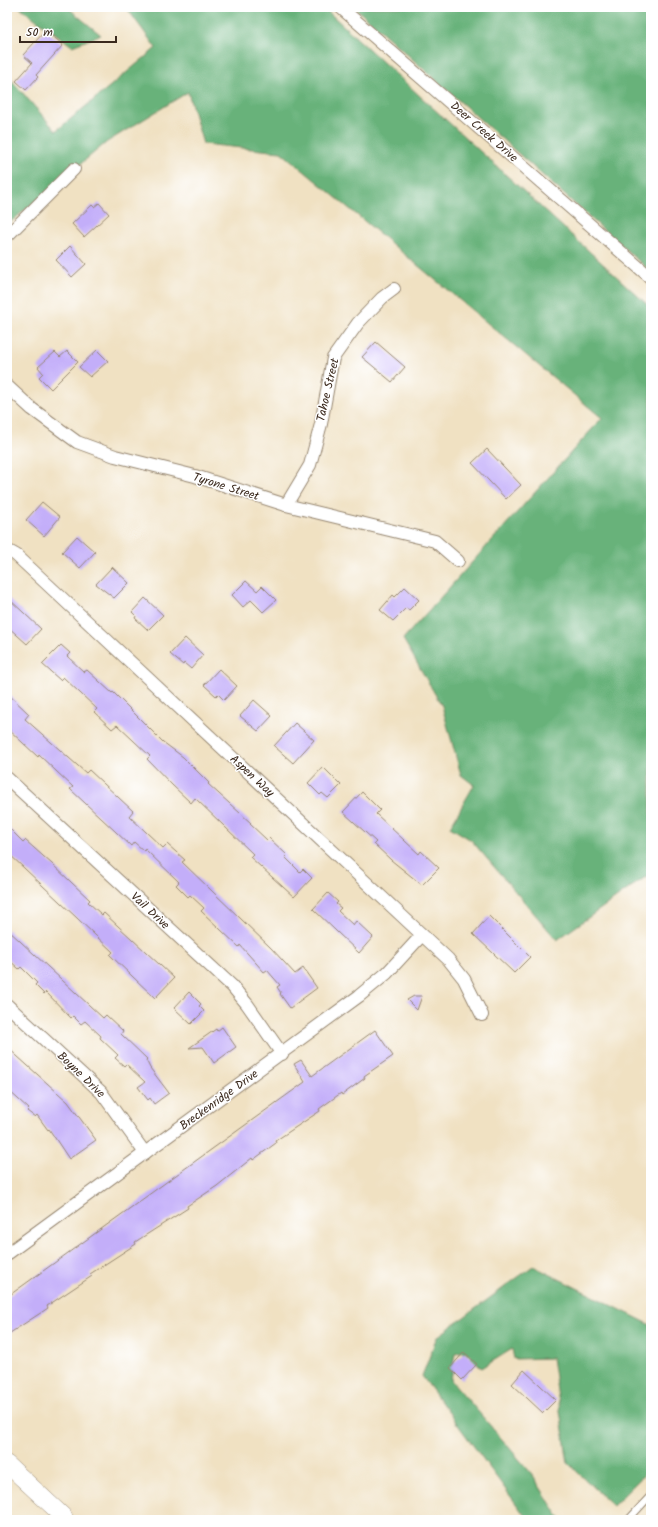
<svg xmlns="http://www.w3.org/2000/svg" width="658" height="1527" font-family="Kalam,sans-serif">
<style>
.forest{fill:#68b27a;stroke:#526e4c}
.building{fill:#c3aef9}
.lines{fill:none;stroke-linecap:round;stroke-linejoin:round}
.lane-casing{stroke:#968670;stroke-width:8}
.street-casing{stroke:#968670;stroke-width:14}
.secondary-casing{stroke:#968670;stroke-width:18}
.lane{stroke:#fff;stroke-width:6}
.street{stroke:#fff;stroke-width:12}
.secondary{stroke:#fff;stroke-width:17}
.labels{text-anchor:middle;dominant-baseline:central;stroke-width:3;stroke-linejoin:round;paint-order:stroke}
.street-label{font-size:12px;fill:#3b2a1e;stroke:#fff}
</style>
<rect width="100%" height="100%" fill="#fff"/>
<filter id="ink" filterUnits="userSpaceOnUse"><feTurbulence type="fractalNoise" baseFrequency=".025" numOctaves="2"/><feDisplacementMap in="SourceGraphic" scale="8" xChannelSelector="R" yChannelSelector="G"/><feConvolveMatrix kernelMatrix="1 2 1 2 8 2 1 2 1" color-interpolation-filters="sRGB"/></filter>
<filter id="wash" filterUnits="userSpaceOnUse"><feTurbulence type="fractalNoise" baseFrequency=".012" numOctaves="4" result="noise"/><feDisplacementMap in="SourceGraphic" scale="16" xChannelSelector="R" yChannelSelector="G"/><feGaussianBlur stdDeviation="0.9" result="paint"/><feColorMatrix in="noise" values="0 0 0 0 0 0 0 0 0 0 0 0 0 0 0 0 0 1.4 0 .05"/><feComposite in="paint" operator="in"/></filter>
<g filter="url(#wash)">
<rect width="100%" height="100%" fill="#f0e1c2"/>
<g class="forest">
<polygon points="19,7 67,7 101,35 72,46"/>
<polygon points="126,7 323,7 651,308 651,873 557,940 471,840 450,827 474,785 461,775 442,706 403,639 602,418 281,152 203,144 188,92 107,142 7,225 7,75 56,131 156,48"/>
<polygon points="354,7 651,7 651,272"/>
<polygon points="533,1266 651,1325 651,1468 613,1506 568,1463 552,1358 514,1359 512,1349 482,1368 465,1351 455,1353 451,1380 531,1473 561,1520 528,1520 422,1376 437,1337"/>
</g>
<g id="blocks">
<g class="building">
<polygon points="46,30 63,45 36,75 38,77 26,90 16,81 32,63 23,55"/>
<polygon points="99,203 109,214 84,237 72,224 92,205 94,207"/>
<polygon points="70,246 86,264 72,277 56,260"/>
<polygon points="376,342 405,367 392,382 362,357"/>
<polygon points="97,350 108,361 90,377 79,367"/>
<polygon points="67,351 78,362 51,389 39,377 43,373 38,367 55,352 60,357"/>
<polygon points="487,449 521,485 506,499 472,463"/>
<polygon points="42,502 60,517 44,536 26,520"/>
<polygon points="77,536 95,552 80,568 62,552"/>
<polygon points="112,567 129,583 114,598 96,584"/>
<polygon points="246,581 257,591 262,586 276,600 263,612 251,600 243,607 232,595"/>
<polygon points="405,587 419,600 409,610 406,608 393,621 380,610 393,595 395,597"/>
<polygon points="7,597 41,629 27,644 7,626"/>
<polygon points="145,598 163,615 148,630 135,618 136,616 132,612"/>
<polygon points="185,638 203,655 191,669 184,663 183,665 170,654"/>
<polygon points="61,645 70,653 67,656 84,672 87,670 112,693 113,692 163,742 183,757 209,783 208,784 251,823 250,824 267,840 269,838 287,855 285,857 300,872 303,869 312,878 294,897 250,857 253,854 195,798 191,803 172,785 147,759 150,756 117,725 112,729 94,712 97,709 63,677 60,680 42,664"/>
<polygon points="219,669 237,686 224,700 218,694 216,696 204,685"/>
<polygon points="7,693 29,714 25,719 86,773 89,770 133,811 129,816 163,848 167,844 185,860 182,862 271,948 295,974 303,968 317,988 290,1008 280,994 281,993 277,987 280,985 267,970 264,972 240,945 239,947 201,911 204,908 190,895 188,897 176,885 179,882 145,849 144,851 134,842 131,846 70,789 73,787 39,755 38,757 7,728"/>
<polygon points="254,700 272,716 258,731 240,716"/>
<polygon points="295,723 314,740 293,763 274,746"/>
<polygon points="323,767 341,785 328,798 322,793 320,795 308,783"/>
<polygon points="362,792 380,810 376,814 419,854 421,851 439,868 422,885 391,860 374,844 376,842 343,812"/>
<polygon points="7,826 23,842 25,840 52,864 90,900 88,902 102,915 104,913 174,978 155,998 110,955 113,952 7,852"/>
<polygon points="328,893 338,902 336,904 341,908 338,911 353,925 356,921 373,937 359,953 313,909"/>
<polygon points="489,916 530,957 514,973 473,934"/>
<polygon points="7,929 103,1018 106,1015 123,1031 121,1034 147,1059 146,1060 150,1068 169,1093 154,1104 150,1098 148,1100 138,1087 145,1082 126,1064 124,1066 115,1058 118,1055 100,1038 101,1036 85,1021 81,1024 73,1016 71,1018 46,992 44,994 35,985 37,983 21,967 19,969 7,958"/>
<polygon points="189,992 201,1004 199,1006 204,1011 191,1024 174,1008"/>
<polygon points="414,996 422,996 417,1010 407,1000"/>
<polygon points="222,1027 236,1047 214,1063 203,1047 189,1048 216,1029 217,1031"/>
<polygon points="375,1030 393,1056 364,1076 365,1078 342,1095 341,1093 319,1109 320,1111 275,1141 276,1143 253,1160 252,1158 217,1186 187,1206 188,1208 135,1242 136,1244 90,1274 92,1276 47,1306 48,1308 39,1314 7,1335 7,1297 305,1082 294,1064 301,1060 312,1076"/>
<polygon points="7,1047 68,1102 96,1140 69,1159 49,1129 48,1130 37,1115 35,1117 27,1111 29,1109 7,1089"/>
<polygon points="464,1352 477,1364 462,1380 450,1368"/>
<polygon points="524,1370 556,1400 543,1413 512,1384"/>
</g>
</g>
</g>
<g filter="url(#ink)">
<use href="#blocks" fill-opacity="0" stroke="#968670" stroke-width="1"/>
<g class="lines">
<g class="lane-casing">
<polyline id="lane" points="628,1520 651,1495"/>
</g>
<g class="street-casing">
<g id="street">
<polyline points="340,7 651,278"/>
<polyline points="7,236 74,169"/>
<polyline points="7,386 32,409 77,442 115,456 195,476 286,505 435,541 458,561"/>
<polyline points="286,505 310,465 321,424 333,358 358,323 382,298 394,289"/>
<polyline points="7,550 16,555 448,959 464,979 482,1015"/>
<polyline points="7,778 232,986 247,1004 282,1054"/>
<polyline points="7,1005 101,1092 145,1153"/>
<polyline points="7,1254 359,996 387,973 422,935"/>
</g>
</g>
<g class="secondary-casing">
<polyline id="secondary" points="7,1464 64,1517"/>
</g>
<use href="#lane" class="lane"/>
<use href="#street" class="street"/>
<use href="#secondary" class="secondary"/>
</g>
</g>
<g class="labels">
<g class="street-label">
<text transform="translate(484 132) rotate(41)">Deer Creek Drive</text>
<text transform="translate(328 390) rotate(-77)">Tahoe Street</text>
<text transform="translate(226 487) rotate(17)">Tyrone Street</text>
<text transform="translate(252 776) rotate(43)">Aspen Way</text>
<text transform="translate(150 911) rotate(43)">Vail Drive</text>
<text transform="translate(81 1075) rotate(44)">Boyne Drive</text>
<text transform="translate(219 1100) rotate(-36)">Breckenridge Drive</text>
</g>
</g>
<rect width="658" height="1527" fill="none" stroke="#fff" stroke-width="24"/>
<path d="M20 36v6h96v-6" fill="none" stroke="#3b2a1e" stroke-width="2"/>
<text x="26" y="36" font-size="12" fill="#3b2a1e" stroke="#ffffff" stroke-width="3" paint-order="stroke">50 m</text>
</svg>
